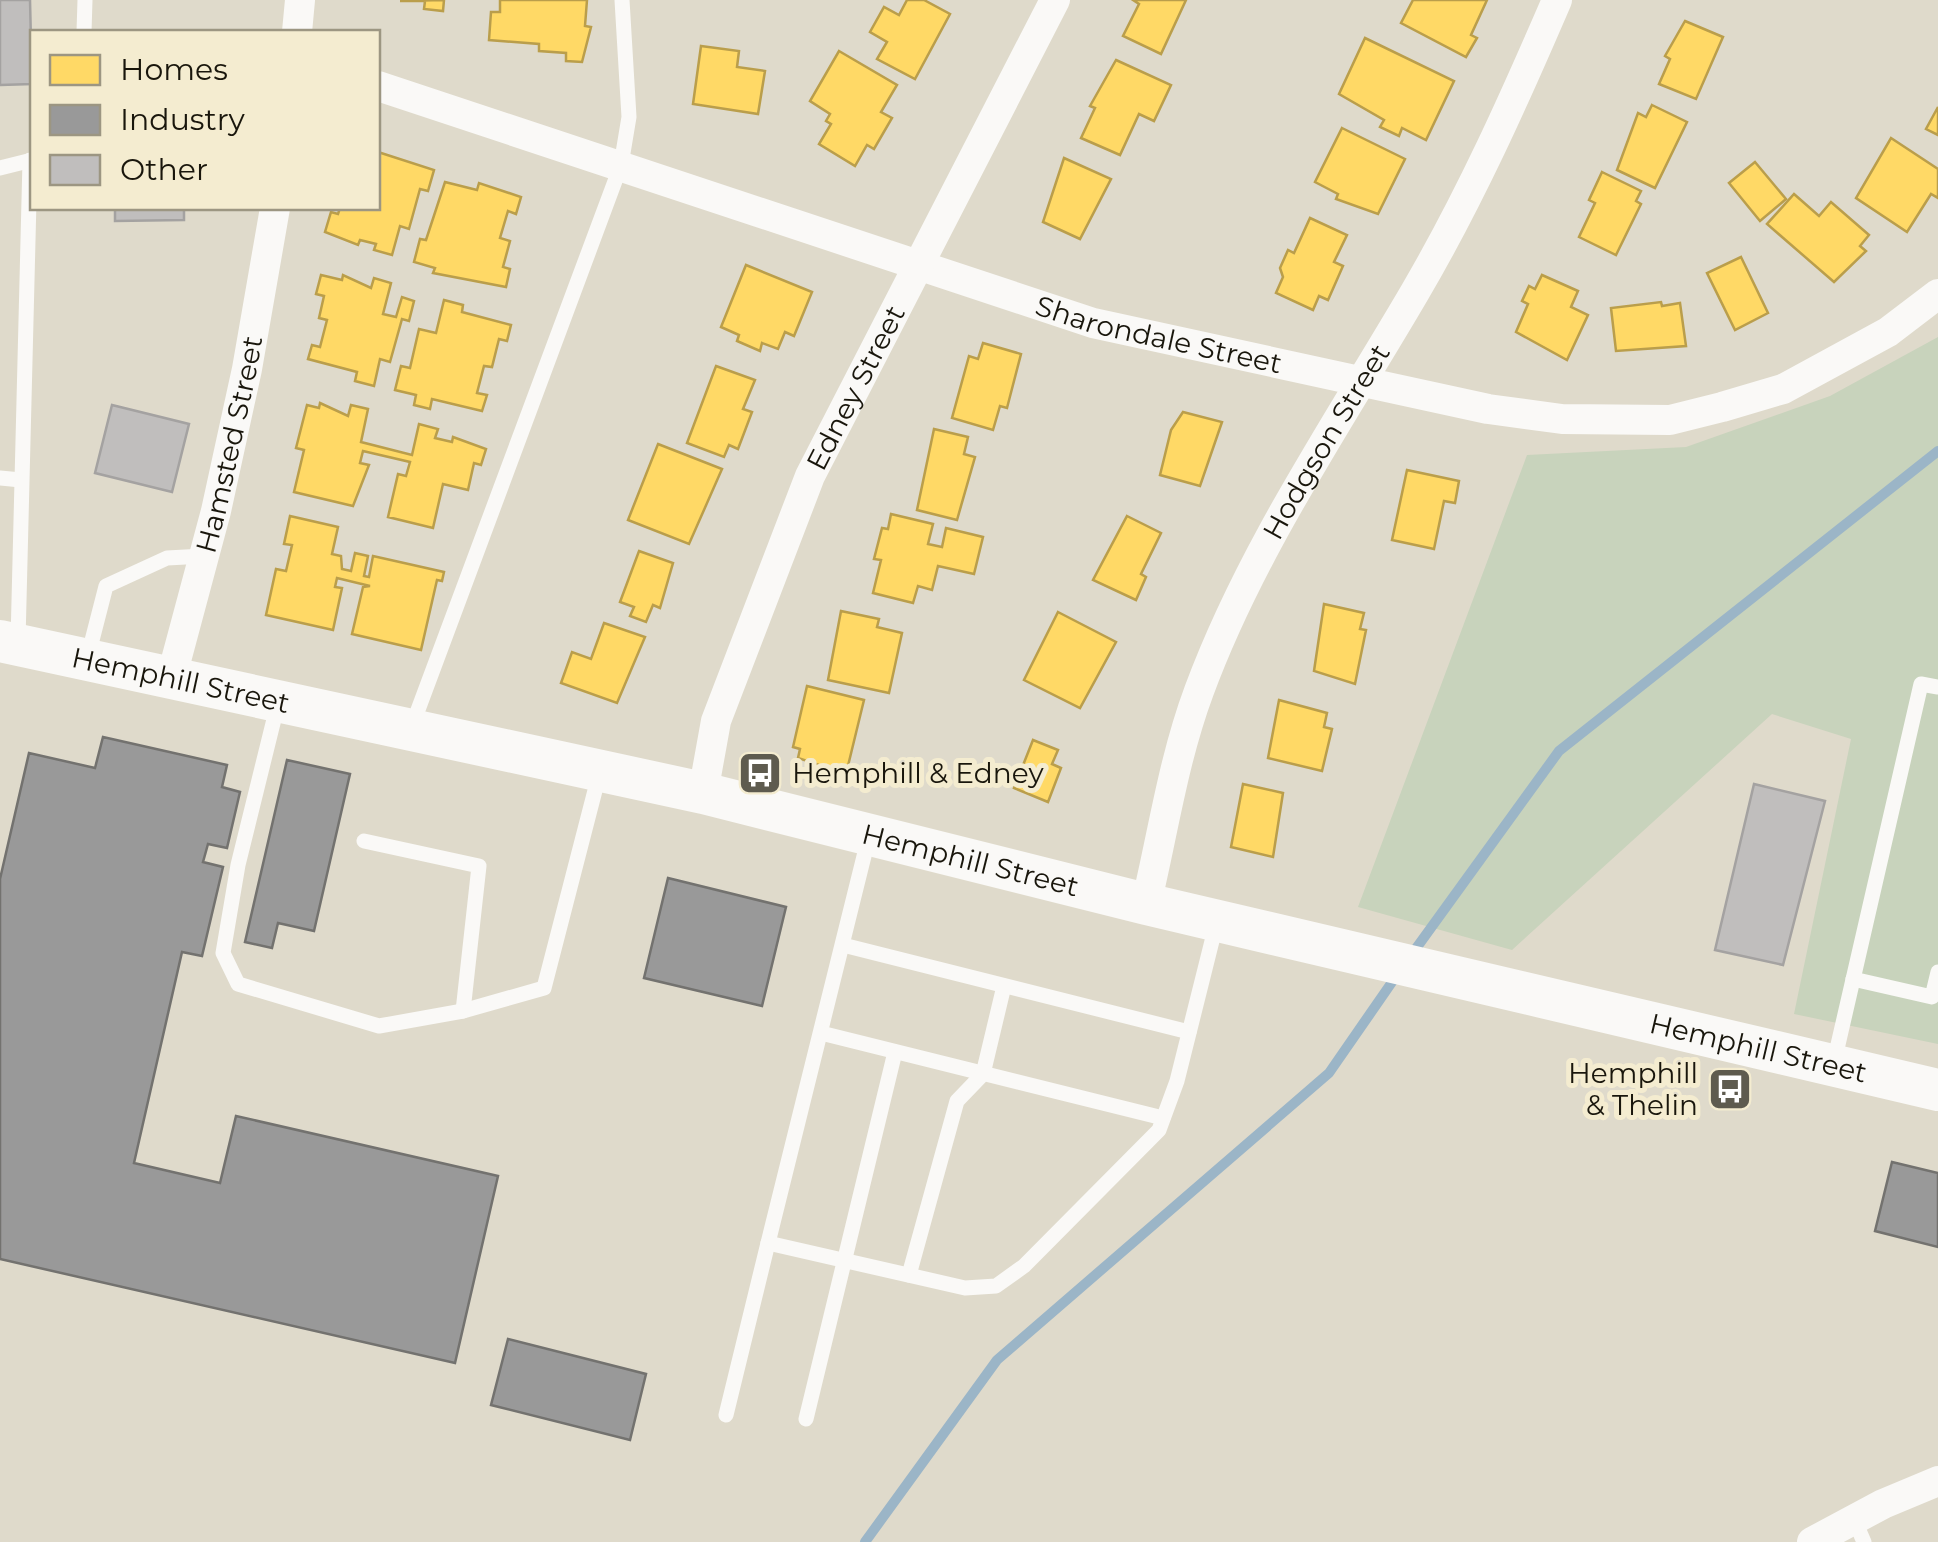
<svg xmlns="http://www.w3.org/2000/svg" width="1938" height="1542" font-family="Montserrat,sans-serif">
<style>
.green{fill:#c8d3bc}
.homes{fill:#ffd966;stroke:#ba9e4b;stroke-width:2.5}
.industry{fill:#999;stroke:#73726f;stroke-width:2.5}
.lines{fill:none;stroke-linecap:round;stroke-linejoin:round}
.stream{stroke:#9bb5c7;stroke-width:10}
.building{fill:#c0bebd;stroke:#a4a2a1;stroke-width:2.5}
.lane{stroke:#faf9f7;stroke-width:15}
.street{stroke:#faf9f7;stroke-width:30}
.secondary{stroke:#faf9f7;stroke-width:42}
.labels{text-anchor:middle;dominant-baseline:central;stroke-width:10;stroke-linejoin:round;paint-order:stroke}
.street-label{font-size:28px;fill:#19160c;stroke:#f4ecd0}
.poi-label{font-size:28px;fill:#19160c;stroke:#f4ecd0;text-anchor:start}
</style>
<rect width="100%" height="100%" fill="#dfdacb"/>
<polygon class="green" points="1938,337 1938,1044 1794,1014 1851,739 1772,714 1512,950 1358,907 1527,455 1686,447 1830,396"/>
<g class="homes">
<polygon points="444,0 443,11 424,9 425,1 400,1"/>
<polygon points="500,0 587,0 585,26 591,27 582,62 566,61 566,53 539,51 539,44 489,40 491,12 500,12"/>
<polygon points="907,0 924,0 950,14 915,79 877,59 887,42 870,32 884,7 899,15"/>
<polygon points="1186,0 1161,54 1123,36 1139,4 1133,0"/>
<polygon points="1413,0 1487,0 1471,35 1477,38 1466,57 1401,23"/>
<polygon points="1685,21 1723,37 1696,99 1659,84 1670,59 1665,56"/>
<polygon points="1365,38 1454,81 1426,140 1402,128 1399,136 1380,127 1384,120 1339,94"/>
<polygon points="701,46 739,51 737,67 765,71 758,114 693,104"/>
<polygon points="839,51 897,85 881,112 892,118 874,149 867,145 855,166 819,144 831,124 826,121 830,114 810,101"/>
<polygon points="1116,60 1171,85 1154,121 1139,114 1120,155 1081,138 1095,108 1090,106"/>
<polygon points="1652,105 1687,122 1655,188 1617,170 1638,113 1646,117"/>
<polygon points="1938,107 1938,135 1926,129"/>
<polygon points="1342,128 1405,159 1378,214 1336,199 1338,194 1315,182"/>
<polygon points="1891,138 1938,169 1938,198 1931,194 1907,232 1856,198"/>
<polygon points="378,152 434,170 428,191 420,189 409,229 400,226 392,255 374,250 376,244 360,240 358,245 325,232 331,212 338,214 340,208 378,208"/>
<polygon points="1064,158 1111,179 1080,239 1043,222"/>
<polygon points="1755,162 1786,199 1760,221 1729,183"/>
<polygon points="1602,172 1641,191 1636,201 1641,204 1616,255 1579,237 1595,203 1589,200"/>
<polygon points="445,182 477,190 479,183 521,197 516,214 508,211 500,238 510,241 503,267 510,269 506,287 433,273 435,268 414,262 420,239 426,240"/>
<polygon points="1794,194 1819,216 1831,202 1869,235 1860,246 1866,251 1834,282 1767,224"/>
<polygon points="1310,218 1347,235 1334,262 1343,266 1328,300 1319,296 1313,310 1276,293 1283,277 1280,268 1288,250 1294,253"/>
<polygon points="1741,257 1768,313 1735,330 1707,273"/>
<polygon points="746,265 812,292 794,336 785,332 778,349 762,343 760,351 737,341 739,335 721,327"/>
<polygon points="321,275 342,280 343,275 371,288 374,278 391,283 383,314 396,317 402,297 414,301 409,321 402,319 390,362 380,359 374,386 355,381 357,372 308,359 312,345 320,347 327,320 319,318 324,296 316,294"/>
<polygon points="1542,275 1578,291 1571,307 1588,315 1567,360 1516,332 1528,304 1522,301 1529,286 1535,289"/>
<polygon points="444,300 463,305 462,312 511,325 507,341 499,339 492,367 484,366 477,393 487,395 482,411 432,399 430,409 414,405 416,395 395,390 401,366 410,368 419,329 436,333"/>
<polygon points="1661,302 1662,306 1680,303 1686,346 1616,351 1611,308"/>
<polygon points="983,343 1021,354 1007,408 1000,406 993,430 952,418 969,356 978,359"/>
<polygon points="716,366 755,380 743,409 752,412 738,449 729,445 724,457 687,443"/>
<polygon points="320,403 348,416 351,405 368,409 361,442 412,455 419,424 438,429 435,438 452,442 453,437 486,449 481,465 474,463 468,490 443,484 433,528 388,517 398,474 406,476 410,462 363,451 360,463 369,465 353,506 294,492 304,450 296,448 307,405 319,408"/>
<polygon points="1183,412 1222,422 1200,486 1160,475 1171,430"/>
<polygon points="934,429 968,437 964,454 975,457 957,520 917,510"/>
<polygon points="658,444 722,469 689,544 628,520"/>
<polygon points="1407,470 1459,481 1455,503 1444,501 1434,549 1392,540"/>
<polygon points="891,514 933,524 928,544 942,547 946,528 983,537 974,574 938,566 932,590 918,586 913,603 873,593 881,560 874,559 882,528 888,529"/>
<polygon points="290,516 338,527 332,554 341,556 342,569 351,571 355,553 368,556 364,576 369,577 373,556 444,572 442,581 437,580 421,650 352,634 363,587 370,586 337,578 335,587 342,588 333,630 266,615 276,569 286,571 292,545 284,544"/>
<polygon points="1127,516 1161,533 1141,574 1146,577 1136,600 1093,580"/>
<polygon points="639,551 673,563 660,608 653,605 646,622 630,616 634,607 620,602"/>
<polygon points="1324,604 1364,613 1360,629 1366,630 1355,684 1314,671"/>
<polygon points="841,611 879,619 877,627 902,633 889,693 828,680"/>
<polygon points="1058,612 1116,642 1080,708 1024,680"/>
<polygon points="604,623 645,637 617,703 561,683 572,652 591,659"/>
<polygon points="807,686 864,700 846,774 798,758 800,749 793,747"/>
<polygon points="1279,700 1327,713 1324,727 1332,729 1322,771 1268,758"/>
<polygon points="1033,740 1058,750 1052,764 1061,768 1048,802 1014,788"/>
<polygon points="1243,784 1283,793 1273,857 1231,847"/>
</g>
<g class="industry">
<polygon points="103,737 227,765 222,787 240,792 227,848 208,844 203,862 223,867 202,956 182,952 134,1163 220,1183 236,1116 498,1176 455,1363 0,1259 0,879 29,753 95,768"/>
<polygon points="287,760 350,774 314,931 278,923 272,948 245,942"/>
<polygon points="668,878 786,907 762,1006 644,978"/>
<polygon points="1892,1162 1938,1173 1938,1247 1875,1231"/>
<polygon points="508,1339 646,1374 630,1440 491,1405"/>
</g>
<g class="lines">
<g class="stream">
<polyline points="1412,954 1559,751 1938,451"/>
<polyline points="865,1542 997,1360 1329,1073 1399,972"/>
</g>
</g>
<g class="building">
<polygon points="0,0 30,0 32,84 0,85"/>
<polygon points="115,208 184,208 184,220 115,221"/>
<polygon points="112,405 189,424 172,492 95,473"/>
<polygon points="1754,784 1825,801 1783,965 1715,950"/>
</g>
<g class="lines">
<g class="lane">
<polyline points="84,32 85,0"/>
<polyline points="0,168 32,160"/>
<polyline points="0,478 21,480"/>
<polyline points="18,641 30,160"/>
<polyline points="88,656 106,586 167,558 204,556"/>
<polyline points="278,703 238,865 223,953 238,984 379,1026 463,1011 544,988 599,775"/>
<polyline points="412,726 621,165 629,117 622,0"/>
<polyline points="869,836 768,1243 965,1288 996,1286 1024,1266 1159,1130 1177,1081 1216,925"/>
<polyline points="364,841 479,866 463,1011"/>
<polyline points="843,945 1189,1032"/>
<polyline points="1853,979 1932,997 1938,972"/>
<polyline points="821,1033 1163,1118"/>
<polyline points="1834,1062 1921,684 1938,687"/>
<polyline points="909,1275 957,1101 983,1074 1004,986"/>
<polyline points="726,1415 768,1243"/>
<polyline points="806,1419 895,1052"/>
<polyline points="1854,1519 1864,1542"/>
</g>
<g class="street">
<polyline points="297,32 300,0"/>
<path id="s1" d="M378,86l715,237 395,86 74,10 108,1 52,-13 61,-18 105,-57 50,-38"/>
<path id="s2" d="M171,679l45,-168 31,-142 28,-161"/>
<path id="s3" d="M703,793l13,-72 94,-245 245,-476"/>
<path id="s4" d="M1146,904c17,-71 27,-143 53,-213 52,-141 140,-269 216,-399 55,-94 99,-192 142,-292"/>
<polyline points="1812,1542 1883,1504 1938,1481"/>
</g>
<path class="secondary" id="s5" d="M0,641l703,152 443,111 792,186"/>
</g>
<defs>
<g id="bus-square" transform="scale(2.25)"><rect x="-9" y="-9" width="18" height="18" rx="4" fill="#5e5b4f" stroke="#f4ecd0"/><path d="M-5-6H5V4H4V6H2V4H-2V6H-4V4H-5ZM-3.5-4V0h7V-4ZM-3.5 1.2v1.5H-2V1.2ZM2 1.2v1.5H3.5V1.2Z" fill="#fff"/></g>
</defs>
<g fill-rule="evenodd">
<use href="#bus-square" x="760" y="773"/>
<use href="#bus-square" x="1730" y="1089"/>
</g>
<g class="labels">
<g class="street-label">
<text stroke="none"><textPath href="#s1" startOffset="820">Sharondale Street</textPath></text>
<text stroke="none"><textPath href="#s3" startOffset="435">Edney Street</textPath></text>
<text stroke="none"><textPath href="#s4" startOffset="500">Hodgson Street</textPath></text>
<text stroke="none"><textPath href="#s2" startOffset="242">Hamsted Street</textPath></text>
<text stroke="none"><textPath href="#s5" startOffset="185">Hemphill Street</textPath></text>
<text stroke="none"><textPath href="#s5" startOffset="995">Hemphill Street</textPath></text>
<text stroke="none"><textPath href="#s5" startOffset="1805">Hemphill Street</textPath></text>
</g>
<g class="poi-label">
<text x="792" y="773">Hemphill &amp; Edney</text>
<text x="1698" y="1073" text-anchor="end">Hemphill<tspan x="1698" dy="32">&amp; Thelin</tspan></text>
</g>
</g>
<rect x="30" y="30" width="350" height="180" fill="#f4ecd0" stroke="#9c9682" stroke-width="2.5"/>
<rect x="50" y="55" width="50" height="30" fill="#ffd966" stroke="#9c9682" stroke-width="2.5"/>
<text x="120" y="80" font-size="30" fill="#19160c">Homes</text>
<rect x="50" y="105" width="50" height="30" fill="#999999" stroke="#9c9682" stroke-width="2.5"/>
<text x="120" y="130" font-size="30" fill="#19160c">Industry</text>
<rect x="50" y="155" width="50" height="30" fill="#c0bebd" stroke="#9c9682" stroke-width="2.5"/>
<text x="120" y="180" font-size="30" fill="#19160c">Other</text>
</svg>
